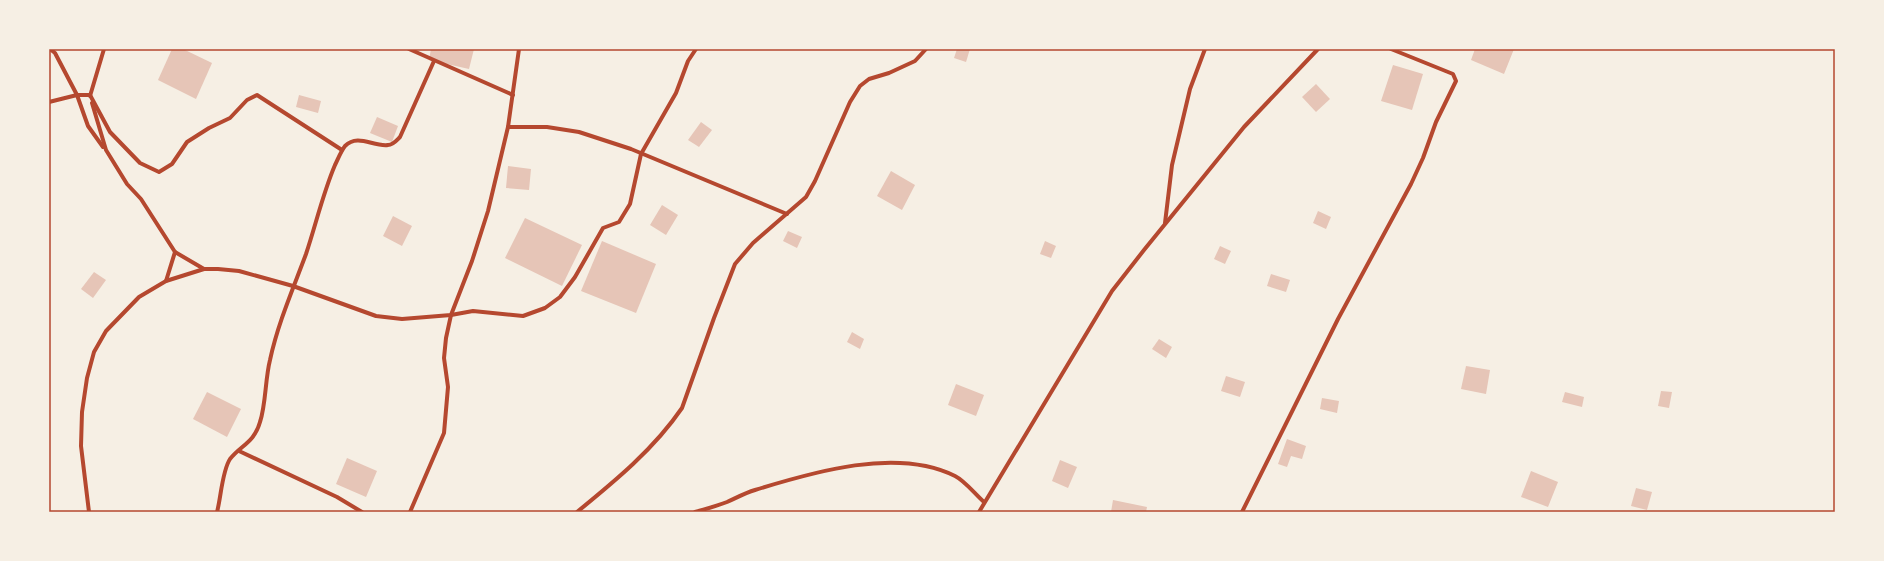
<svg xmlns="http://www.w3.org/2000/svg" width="1884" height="561" font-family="'Asap Condensed',sans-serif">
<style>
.building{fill:#e6c5b7}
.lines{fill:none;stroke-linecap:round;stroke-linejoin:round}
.minor{stroke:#b5482f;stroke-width:4}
.neatline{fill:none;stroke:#b5482f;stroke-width:1.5}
</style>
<rect width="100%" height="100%" fill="#f6efe4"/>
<g class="building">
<polygon points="172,49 183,49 212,63 196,99 158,80"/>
<polygon points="431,49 474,49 469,69 429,60"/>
<polygon points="957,49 970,49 966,62 954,58"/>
<polygon points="1475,49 1514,49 1504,74 1471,60"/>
<polygon points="1393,65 1423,74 1412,110 1381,101"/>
<polygon points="1316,84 1330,99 1316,112 1302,97"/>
<polygon points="299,95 321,101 318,113 296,107"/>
<polygon points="377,117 398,126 392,142 370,133"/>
<polygon points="701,122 712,130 699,147 688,140"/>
<polygon points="508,166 531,169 529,190 506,188"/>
<polygon points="891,171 915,185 902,210 877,196"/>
<polygon points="662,205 678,215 666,235 650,225"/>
<polygon points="1318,211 1331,217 1326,229 1313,223"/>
<polygon points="393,216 412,226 402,246 383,236"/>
<polygon points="525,218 582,245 562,286 505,258"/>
<polygon points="788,231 802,237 797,248 783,241"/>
<polygon points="602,241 656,264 636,313 581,291"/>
<polygon points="1045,241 1056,246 1051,258 1040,254"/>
<polygon points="1220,246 1231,251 1225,264 1214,259"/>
<polygon points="94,272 106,280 93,298 81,289"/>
<polygon points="1271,274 1290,280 1286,292 1267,286"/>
<polygon points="852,332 864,339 860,349 847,342"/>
<polygon points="1159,339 1172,347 1166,358 1152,349"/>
<polygon points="1466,366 1490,370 1486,394 1461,389"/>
<polygon points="1226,376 1245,382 1240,397 1221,391"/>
<polygon points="956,384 984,395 976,416 948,405"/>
<polygon points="1661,391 1672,392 1669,408 1658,406"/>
<polygon points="207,392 241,409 227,437 193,419"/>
<polygon points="1565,392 1584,397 1582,407 1562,402"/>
<polygon points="1322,398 1339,401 1337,413 1320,409"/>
<polygon points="1287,439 1306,446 1302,459 1291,456 1287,467 1278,464"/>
<polygon points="347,458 377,471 366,497 336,484"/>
<polygon points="1060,460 1077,467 1068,488 1052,481"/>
<polygon points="1531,471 1558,482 1548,507 1521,497"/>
<polygon points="1636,488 1652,492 1647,510 1631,506"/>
<polygon points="1113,500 1147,507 1146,512 1111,512"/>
</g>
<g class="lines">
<g class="minor">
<polyline points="50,49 55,53 77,95 88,126 103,147"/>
<polyline points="409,49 513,95"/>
<polyline points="90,95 110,132 140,163 159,172 172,164 187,142 209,128 230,118 247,100 257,95 342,150"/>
<polyline points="90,96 104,49"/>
<polyline points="49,102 77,95 90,95"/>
<polyline points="92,103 106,150 127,184 141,199 175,252 204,269"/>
<polyline points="508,127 547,127 579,132 631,149 787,214"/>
<polyline points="1165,223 1172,165 1190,89 1205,49"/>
<polyline points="166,281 175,252"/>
<polyline points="239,451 337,497 362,512"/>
<polyline points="89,512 81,446 82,412 87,378 94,352 106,331 139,297 166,281 204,269 218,269 239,271 293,286 376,316 402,319 451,315 473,311 523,316 545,308 560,297 575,277 603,228 619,222 630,204 641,154 676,93 688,61 696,49"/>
<path d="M217,512c4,-14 5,-41 13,-53 11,-14 24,-16 30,-37 6,-18 5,-42 10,-62 8,-37 23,-71 36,-106 10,-30 17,-61 29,-89 3,-6 6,-14 10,-19 13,-13 28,1 43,-1 5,0 9,-5 12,-8l34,-76"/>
<polyline points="410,512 444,433 448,387 444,358 446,338 451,315 472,261 488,211 508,127 519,49"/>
<path d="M577,512c38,-31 77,-63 105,-104l32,-90 21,-54 18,-21 53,-46 9,-16 35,-79 10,-16 9,-7 20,-6 26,-12 11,-12"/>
<path d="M695,512c10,-3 22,-6 32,-10 9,-4 18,-9 28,-12 58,-18 142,-43 200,-14 10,5 20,18 29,26"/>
<polyline points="979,512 1112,291 1144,250 1244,127 1318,49"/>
<polyline points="1242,512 1338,319 1411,184 1423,158 1436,122 1456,81 1453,74 1391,49"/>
</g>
</g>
<rect width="1884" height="561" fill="none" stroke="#f6efe4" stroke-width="100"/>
<rect x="50" y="50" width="1784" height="461" class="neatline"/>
</svg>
